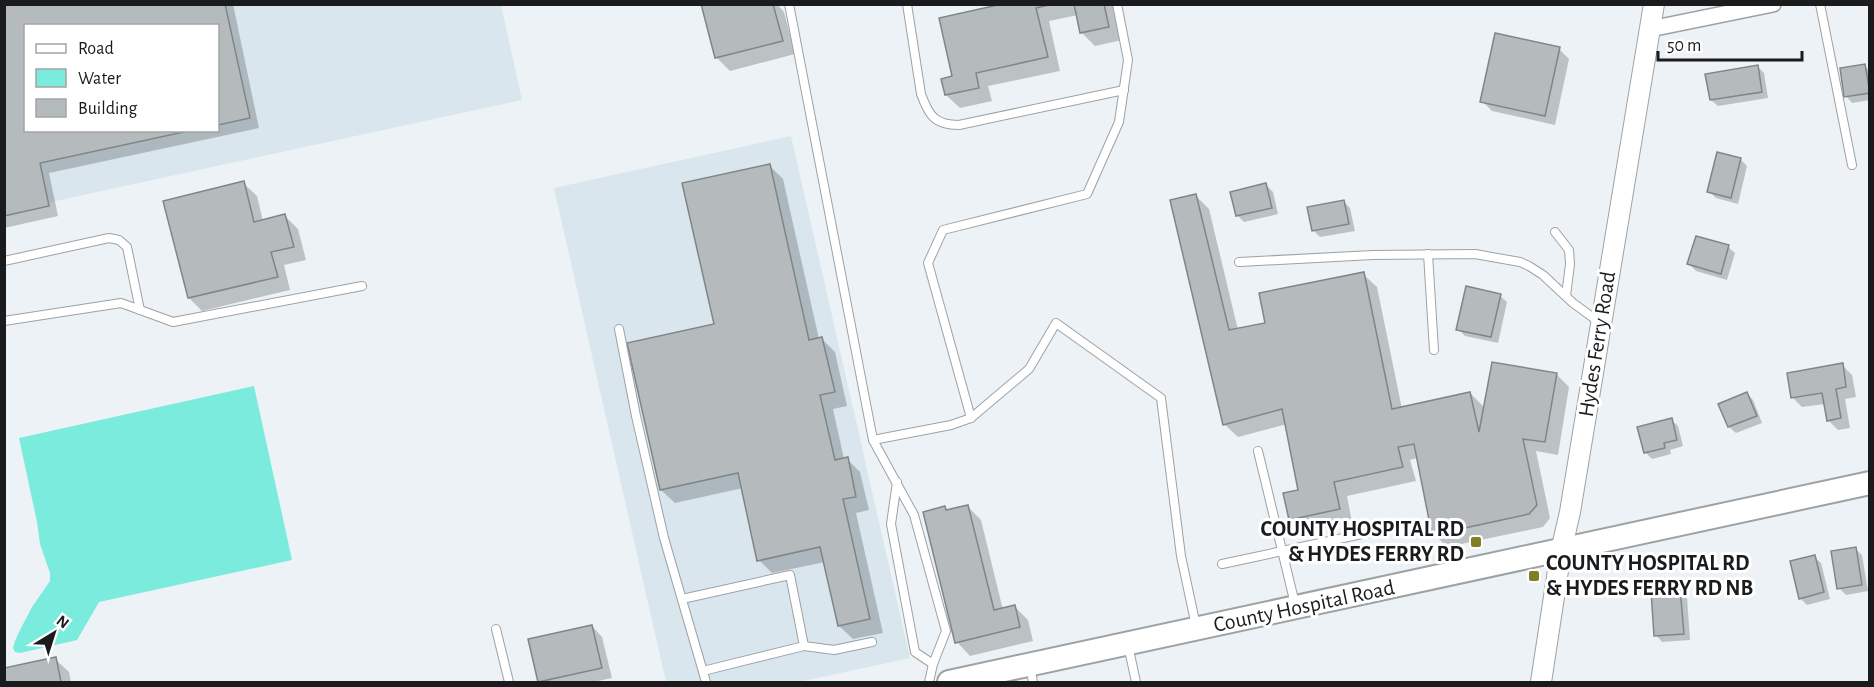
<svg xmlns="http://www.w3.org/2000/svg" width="1874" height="687" font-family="'Alegreya Sans',sans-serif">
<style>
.built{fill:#d9e6ee;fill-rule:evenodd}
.water{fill:#7aebdd}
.shadow{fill:#0003;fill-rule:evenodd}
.building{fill:#b5bbbc;stroke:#808687;stroke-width:1.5}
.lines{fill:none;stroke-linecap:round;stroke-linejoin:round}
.service-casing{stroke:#9da2a5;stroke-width:10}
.minor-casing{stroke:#9da2a5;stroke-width:18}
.tertiary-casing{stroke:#9da2a5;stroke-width:22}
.secondary-casing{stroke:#9da2a5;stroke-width:26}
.service{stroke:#fff;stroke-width:8}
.minor{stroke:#fff;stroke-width:15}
.tertiary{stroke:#fff;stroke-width:20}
.secondary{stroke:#fff;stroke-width:22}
.poi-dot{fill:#827e25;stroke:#fff;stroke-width:2}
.labels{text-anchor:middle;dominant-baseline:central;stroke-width:6;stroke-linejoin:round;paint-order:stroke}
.street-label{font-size:22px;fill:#191b1c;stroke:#fff}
.poi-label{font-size:22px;font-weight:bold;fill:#191b1c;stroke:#fff;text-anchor:end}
</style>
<rect width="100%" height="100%" fill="#ecf2f5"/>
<g class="built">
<path d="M4,5h497l21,95 -517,112zM26,26h192v104h-192z"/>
<polygon points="791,136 910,658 799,682 666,682 554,188"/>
</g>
<polygon class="water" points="254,386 292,560 99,602 77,640 20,653 15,652 13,648 15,641 20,630 32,607 50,581 50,573 40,544 37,522 19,438"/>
<g class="shadow">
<path d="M4,4h229l26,124 -210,45 9,43 -54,12zM26,26h192v104h-192z"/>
<polygon points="703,4 777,4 784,12 795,54 730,71 716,57"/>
<polygon points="1006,4 1114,4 1122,40 1095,46 1081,32 1078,15 1049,21 1060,71 988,86 992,101 960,108 946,95 954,77"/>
<polygon points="1559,49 1569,59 1555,125 1492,111 1482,101"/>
<polygon points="1864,66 1870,71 1870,100 1852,103 1846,96"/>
<polygon points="1758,67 1764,73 1768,98 1718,106 1711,100"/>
<polygon points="1740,159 1747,166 1738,204 1716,198 1709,191"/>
<polygon points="770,166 783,179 819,339 822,339 835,352 847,406 833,409 844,459 847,459 860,472 869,510 856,513 883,633 853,639 839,626 825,562 772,573 759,560 743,488 675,503 661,490"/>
<polygon points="243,183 257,196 263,221 285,216 298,229 306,260 284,265 290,290 202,311 189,298"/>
<polygon points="1266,185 1273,192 1278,214 1244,222 1237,215"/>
<polygon points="1195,195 1209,209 1238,330 1267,324 1363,274 1377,287 1402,409 1470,393 1485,408 1556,374 1569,387 1558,455 1536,451 1550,518 1543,527 1447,547 1434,534 1418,458 1410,460 1416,481 1347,496 1352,522 1304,532 1291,519 1300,491 1287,424 1238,437 1224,424"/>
<polygon points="1343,201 1350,208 1355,231 1320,237 1313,230"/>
<polygon points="1728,247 1735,253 1727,280 1696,271 1689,264"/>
<polygon points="1500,296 1507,302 1498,343 1465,336 1458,329"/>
<polygon points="1842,365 1852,375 1856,397 1845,399 1850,428 1838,430 1828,420 1825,404 1802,407 1792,397"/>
<polygon points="1746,393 1753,400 1762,423 1736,433 1729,427"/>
<polygon points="1671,420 1678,426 1683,446 1670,450 1671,454 1652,459 1645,452"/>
<polygon points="968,507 981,520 1003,610 1015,607 1028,620 1033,641 970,656 957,642 944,508 948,511"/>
<polygon points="1855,549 1862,555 1868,591 1846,595 1839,588"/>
<polygon points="1814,557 1821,563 1830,599 1807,605 1800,598"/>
<polygon points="1680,590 1687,597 1690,640 1662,642 1656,635"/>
<polygon points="592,626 602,637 612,678 593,682 540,682 530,640"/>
<polygon points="55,659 69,672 71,682 4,682 4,669"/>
</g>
<g class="building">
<polygon points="4,4 225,4 250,118 218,125 218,26 26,26 26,130 193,130 40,163 49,206 4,216"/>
<polygon points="701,4 773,4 783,41 715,58"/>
<polygon points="1002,4 1053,4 1036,8 1048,57 976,73 979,88 945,95 941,79 952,76 939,18"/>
<polygon points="1074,4 1104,4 1109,27 1080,33"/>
<polygon points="1495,33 1560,47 1545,116 1480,102"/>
<polygon points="1865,64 1870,93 1844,97 1840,68"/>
<polygon points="1758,65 1762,92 1710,100 1705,74"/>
<polygon points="1717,152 1741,158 1731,198 1707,192"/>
<polygon points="770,164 809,340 822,337 835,392 820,395 835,460 848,457 856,497 843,499 870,619 838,626 820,547 757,561 738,473 660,490 627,343 714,324 682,183"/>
<polygon points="244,181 254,222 285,214 294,247 271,252 278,277 188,298 163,201"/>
<polygon points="1266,183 1272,208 1236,216 1230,192"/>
<polygon points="1196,194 1229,330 1265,323 1259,293 1364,272 1392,409 1470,392 1479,432 1492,362 1557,373 1545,442 1523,439 1537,505 1529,514 1432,535 1414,444 1398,447 1403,467 1334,482 1340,509 1289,520 1283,493 1298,490 1282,409 1223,425 1170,200"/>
<polygon points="1344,200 1349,224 1312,231 1307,207"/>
<polygon points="1696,236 1729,245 1721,274 1687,264"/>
<polygon points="1466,286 1501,294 1491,337 1456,330"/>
<polygon points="1843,363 1846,387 1836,389 1841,418 1827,421 1822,393 1791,398 1787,373"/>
<polygon points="1747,392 1757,416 1728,427 1718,404"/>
<polygon points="1672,418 1677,440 1664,443 1665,448 1644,453 1637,427"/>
<polygon points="968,505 994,610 1015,605 1020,627 955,643 923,512 945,506 946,510"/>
<polygon points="1856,547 1862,585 1837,589 1831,551"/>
<polygon points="1815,555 1824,592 1799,599 1790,561"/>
<polygon points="1680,588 1684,634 1654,636 1651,590"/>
<polygon points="592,625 602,668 538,682 528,639"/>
<polygon points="56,657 61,682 4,682 4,668"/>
</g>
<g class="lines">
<g class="service-casing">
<g id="service">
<polyline points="789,4 873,440 914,515 946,631 933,664 929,682"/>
<path d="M907,4l14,90c8,22 14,31 38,31l165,-35"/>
<polyline points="1820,4 1852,165"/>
<polyline points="1555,232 1569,250 1570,264 1566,296"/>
<polyline points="1428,254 1434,350"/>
<polyline points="4,261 109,238 119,240 127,247 140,310"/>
<polyline points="1239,262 1373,255 1475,254 1520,262 1529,266 1543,275 1573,303 1599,322"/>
<polyline points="4,321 121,303 173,322 362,286"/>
<polyline points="619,329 636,416 664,538 706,682"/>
<polyline points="971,418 1029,369 1056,323 1161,398 1181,556 1196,626"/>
<polyline points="873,440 951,425 971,418 928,263 943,230 1087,194 1119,122 1128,60 1117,4"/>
<polyline points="1258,451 1295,604"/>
<polyline points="897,482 891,524 915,652 933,664"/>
<polyline points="1222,564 1390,528"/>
<polyline points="682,599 790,575 804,646"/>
<polyline points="496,629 509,682"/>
<polyline points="1128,645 1136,682"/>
<polyline points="1030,666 1033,682"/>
<polyline points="703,671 804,646 834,650 872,642"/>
</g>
</g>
<g class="minor-casing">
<polyline id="minor" points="1650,29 1773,4"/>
</g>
<g class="tertiary-casing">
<polyline id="tertiary" points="1541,682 1561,551 1570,512 1654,4"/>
</g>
<g class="secondary-casing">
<polyline id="secondary" points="949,682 1870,483"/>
</g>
<use href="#service" class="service"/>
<use href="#minor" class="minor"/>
<use href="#tertiary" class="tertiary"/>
<use href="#secondary" class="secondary"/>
</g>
<g class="poi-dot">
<rect x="1470" y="536" width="12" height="12" rx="3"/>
<rect x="1528" y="570" width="12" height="12" rx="3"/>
</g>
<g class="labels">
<g class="street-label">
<text transform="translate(1597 344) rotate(-81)">Hydes Ferry Road</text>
<text transform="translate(1304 606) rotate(-12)">County Hospital Road</text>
</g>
<g class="poi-label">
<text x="1464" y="529">COUNTY HOSPITAL RD<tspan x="1464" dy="25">&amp; HYDES FERRY RD</tspan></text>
<text x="1546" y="563" text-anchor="start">COUNTY HOSPITAL RD<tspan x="1546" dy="25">&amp; HYDES FERRY RD NB</tspan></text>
</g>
</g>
<rect width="1874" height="687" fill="none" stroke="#191b1c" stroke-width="12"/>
<rect x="24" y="24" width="195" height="108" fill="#ffffff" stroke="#a3a4a4" stroke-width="1.5"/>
<rect x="36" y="44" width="30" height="9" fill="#ffffff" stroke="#a3a4a4" stroke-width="1.5"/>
<text x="78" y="54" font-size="18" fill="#191b1c">Road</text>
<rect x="36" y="69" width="30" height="18" fill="#7aebdd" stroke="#a3a4a4" stroke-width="1.5"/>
<text x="78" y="84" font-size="18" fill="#191b1c">Water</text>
<rect x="36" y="99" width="30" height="18" fill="#b5bbbc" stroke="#a3a4a4" stroke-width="1.5"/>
<text x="78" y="114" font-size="18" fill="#191b1c">Building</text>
<g transform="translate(54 633) rotate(38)" stroke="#ffffff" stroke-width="4.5" paint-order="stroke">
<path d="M0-4.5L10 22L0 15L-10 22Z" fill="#191b1c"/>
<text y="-9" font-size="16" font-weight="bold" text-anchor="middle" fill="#191b1c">N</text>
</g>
<path d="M1658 51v9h144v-9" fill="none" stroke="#191b1c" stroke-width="3"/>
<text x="1667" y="51" font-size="18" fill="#191b1c" stroke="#ffffff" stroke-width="4.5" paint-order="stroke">50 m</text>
</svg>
